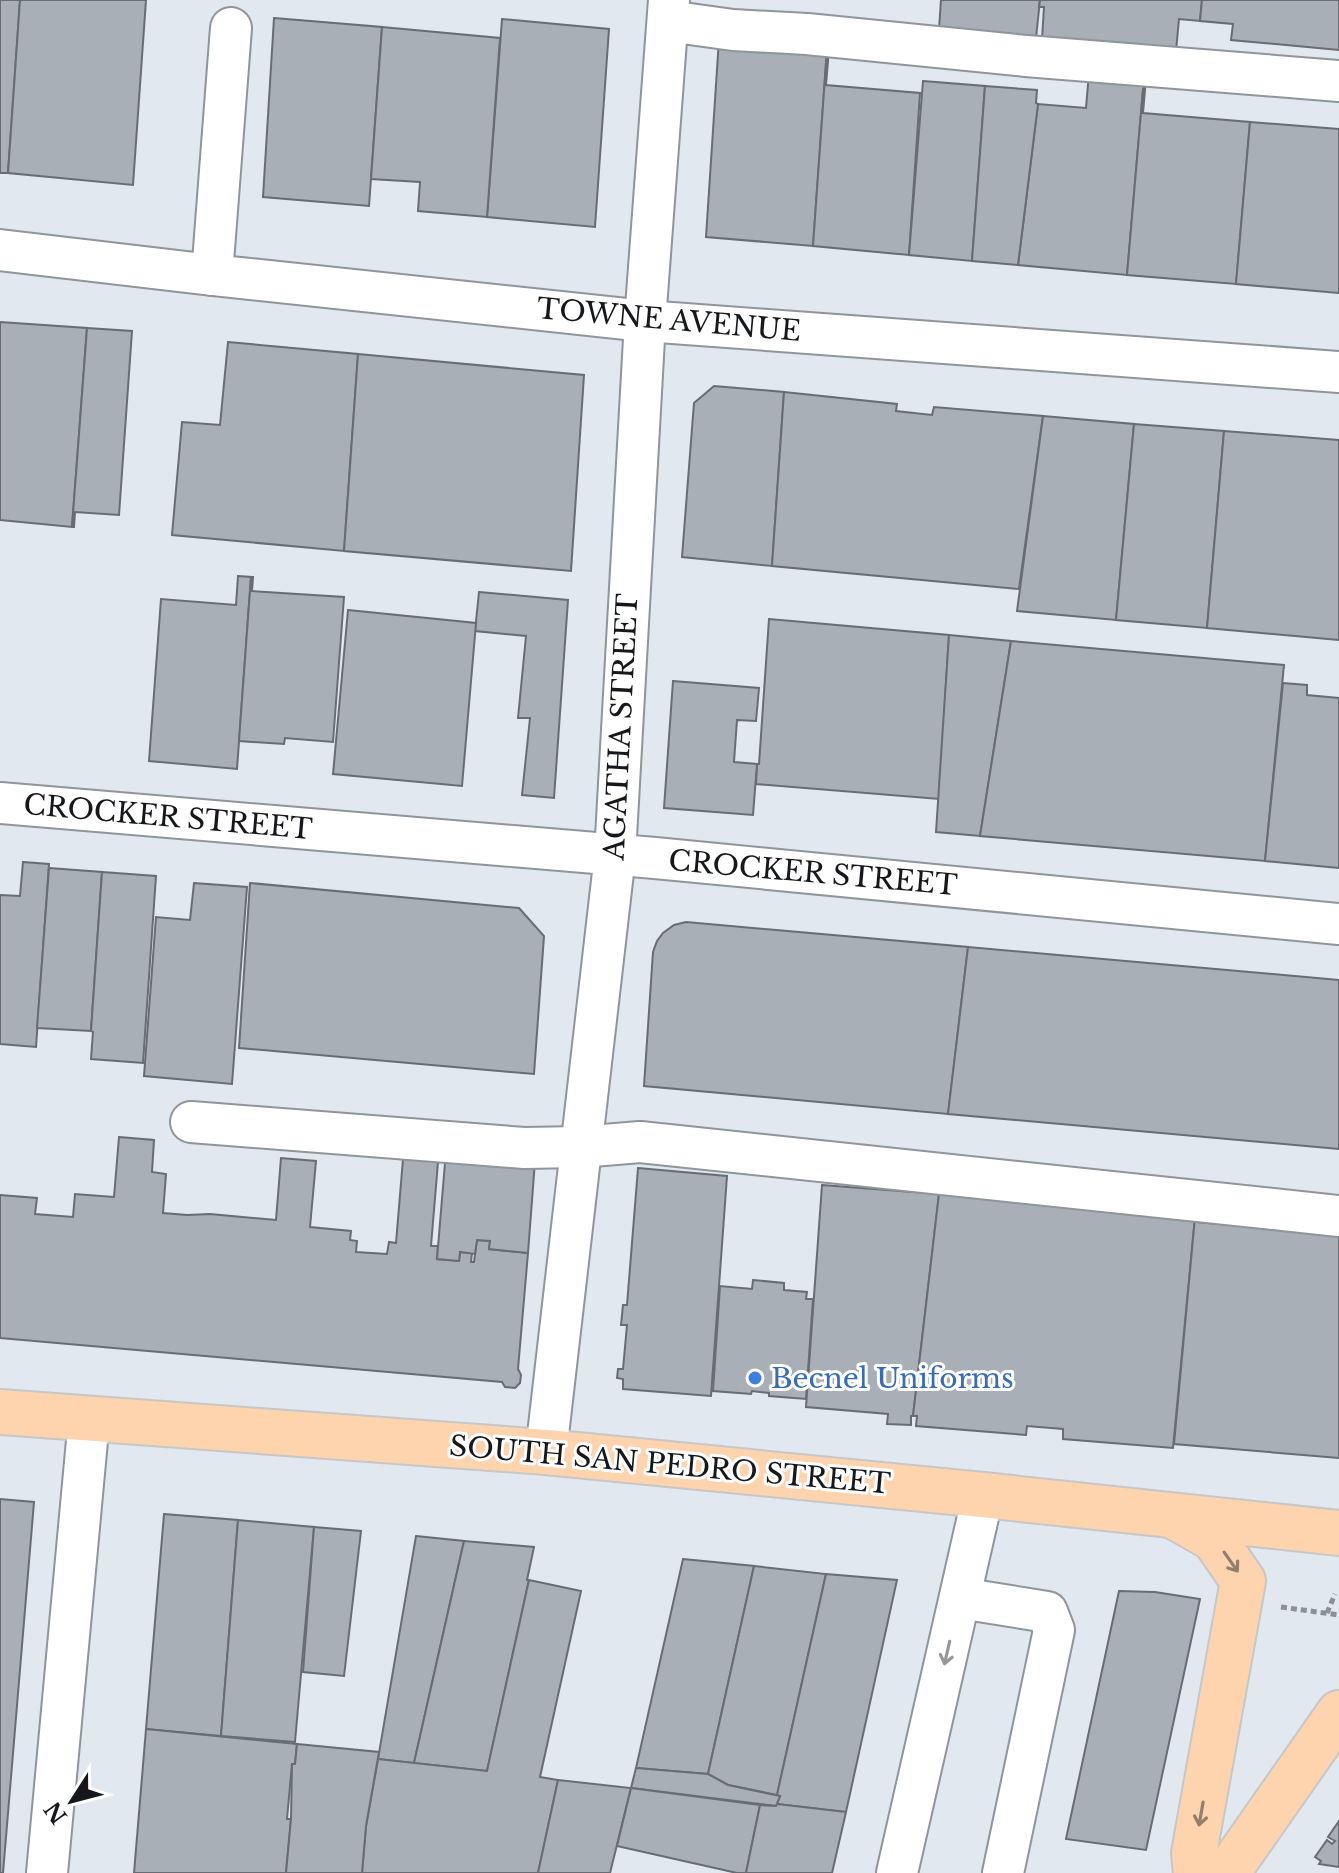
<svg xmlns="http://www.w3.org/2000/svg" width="1339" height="1873" font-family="'Libre Baskerville',serif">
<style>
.building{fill:#a8afb6;stroke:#676d73;stroke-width:2}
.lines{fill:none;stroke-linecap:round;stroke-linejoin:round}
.minor-casing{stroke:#8e959b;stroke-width:44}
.major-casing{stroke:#c7c7c8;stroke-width:48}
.path{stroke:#8b9095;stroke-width:5;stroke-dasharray:6 4;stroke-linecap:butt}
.minor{stroke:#fff;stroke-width:40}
.major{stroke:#fed4af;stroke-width:44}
.oneway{stroke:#957f6c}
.oneway2{stroke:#969798}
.shop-dot{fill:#3f7fe0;stroke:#fff;stroke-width:3}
.labels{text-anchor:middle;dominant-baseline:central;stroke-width:6;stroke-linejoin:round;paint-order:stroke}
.street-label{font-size:28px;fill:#15171a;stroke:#fff}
.shop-label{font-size:28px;fill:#366cbe;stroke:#fff;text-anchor:start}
</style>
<rect width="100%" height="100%" fill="#e1e8ef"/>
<g class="building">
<polygon points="0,0 20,0 8,173 0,173"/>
<polygon points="20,0 146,0 133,185 8,173"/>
<polygon points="941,0 1040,0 1036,38 939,29"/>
<polygon points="1040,0 1202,0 1200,21 1179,19 1176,51 1042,39 1044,7 1039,7"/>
<polygon points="1202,0 1339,0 1339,50 1231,40 1233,24 1200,21"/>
<polygon points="274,18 382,27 369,206 263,197"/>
<polygon points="502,19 609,29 595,227 487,217"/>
<polygon points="382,27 500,38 487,217 418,211 420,182 371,179"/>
<polygon points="719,39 827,49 813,246 706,237"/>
<polygon points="827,49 829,49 826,85 920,93 909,255 813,246"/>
<polygon points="1089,73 1144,78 1127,275 1018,265 1038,104 1086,108"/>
<polygon points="1144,78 1146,78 1143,113 1250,122 1236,284 1127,275"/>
<polygon points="923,81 985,86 972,261 909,255"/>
<polygon points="985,86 1037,90 1036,103 1038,104 1018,265 972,261"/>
<polygon points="1250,122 1339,129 1339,293 1236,284"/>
<polygon points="0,322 87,328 72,527 0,520"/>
<polygon points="87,328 132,331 119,515 75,512 74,527 72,527"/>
<polygon points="228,342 358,354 344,551 172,535 182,422 220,425"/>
<polygon points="358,354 584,375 571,571 344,551"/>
<polygon points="714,386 784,392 772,566 682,557 694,403"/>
<polygon points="784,392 897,404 896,411 932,415 934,407 1043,416 1019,589 772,566"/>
<polygon points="1043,416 1134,424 1116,620 1017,611"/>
<polygon points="1134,424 1224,431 1207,628 1116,620"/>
<polygon points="1224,431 1339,440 1339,640 1207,628"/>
<polygon points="238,576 251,577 237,769 149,761 161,599 236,605"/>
<polygon points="251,577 253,577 252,591 344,597 333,742 285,738 284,744 239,741"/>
<polygon points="479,592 568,600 554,798 522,795 530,718 518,718 526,636 475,631"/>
<polygon points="348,610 476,623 462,786 333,774"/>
<polygon points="769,619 949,635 939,799 756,784 757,764 759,764"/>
<polygon points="949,635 1011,641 980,836 936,832"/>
<polygon points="1011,641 1284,665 1265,861 980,836"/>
<polygon points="673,681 759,688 756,721 737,720 734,762 757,764 753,815 664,808"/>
<polygon points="1283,683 1307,685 1307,695 1339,698 1339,868 1265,861"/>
<polygon points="23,862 49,864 36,1047 0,1044 0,895 20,896"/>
<polygon points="49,868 102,872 91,1031 37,1028"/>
<polygon points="102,872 156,876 143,1063 91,1059 93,1032 91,1031"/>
<polygon points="194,883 247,887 232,1084 144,1076 156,917 190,920"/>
<polygon points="250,883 519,908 544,936 534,1074 239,1048"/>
<polygon points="686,922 968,947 948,1114 644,1086 653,952 657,941 663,933 674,925"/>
<polygon points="968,947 1339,980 1339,1149 948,1114"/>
<polygon points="119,1137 154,1140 152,1172 166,1174 163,1213 187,1215 210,1214 276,1220 281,1158 316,1161 310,1227 351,1231 350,1240 357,1241 356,1252 387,1254 389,1242 396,1243 404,1147 439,1150 431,1246 438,1246 437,1259 459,1261 460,1252 472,1253 471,1262 474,1262 477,1240 490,1241 489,1249 528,1253 518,1369 521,1375 520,1383 515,1388 505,1387 502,1382 0,1338 0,1195 37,1198 35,1214 73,1217 75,1194 114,1197"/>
<polygon points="446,1151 535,1161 528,1253 489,1249 490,1241 477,1240 475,1254 460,1252 459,1261 437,1259"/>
<polygon points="638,1168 727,1176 711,1396 623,1389 623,1379 617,1378 618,1369 623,1369 627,1325 621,1325 623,1305 627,1305"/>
<polygon points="822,1185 939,1194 913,1416 911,1416 911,1425 887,1424 888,1414 806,1407"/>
<polygon points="939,1194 1195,1217 1173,1448 1063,1439 1063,1429 1027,1426 1026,1435 916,1426 917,1416 913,1416"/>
<polygon points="1195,1217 1197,1218 1197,1222 1339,1235 1339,1458 1174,1444"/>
<polygon points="753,1280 784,1283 784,1290 807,1292 806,1299 813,1299 806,1399 769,1396 769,1393 752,1391 751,1394 713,1391 720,1286 752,1289"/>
<polygon points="0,1499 34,1502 3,1873 0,1873"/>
<polygon points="164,1514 238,1520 221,1736 146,1729"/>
<polygon points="238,1520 314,1527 295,1742 221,1736"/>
<polygon points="314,1527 361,1531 344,1676 303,1672"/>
<polygon points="416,1536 464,1541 414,1763 378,1759"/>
<polygon points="464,1541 534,1547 527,1580 529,1580 487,1771 414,1763"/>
<polygon points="683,1559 754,1566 708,1774 636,1768"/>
<polygon points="754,1566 826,1574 777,1795 728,1785 708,1774"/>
<polygon points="826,1574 897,1580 846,1812 777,1804 780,1796 777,1795"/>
<polygon points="529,1580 581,1591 540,1777 558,1780 538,1873 362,1873 366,1826 378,1759 487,1771"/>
<polygon points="1119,1591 1155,1592 1200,1599 1146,1850 1066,1839"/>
<polygon points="146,1729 297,1744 295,1764 292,1764 287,1819 291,1819 286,1873 134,1873"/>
<polygon points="297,1744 379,1752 366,1826 362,1873 286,1873 291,1819 292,1764 295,1764"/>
<polygon points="636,1768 708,1774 728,1785 780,1796 776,1806 631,1788"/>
<polygon points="558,1780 631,1788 610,1873 538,1873"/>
<polygon points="631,1788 760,1805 746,1873 737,1873 617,1846"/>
<polygon points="777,1804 846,1812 832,1873 746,1873 760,1805 776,1806"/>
<polygon points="1339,1821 1339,1867 1319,1864 1321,1861 1315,1857 1327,1840 1332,1844 1335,1841 1328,1837"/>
</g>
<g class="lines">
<g class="minor-casing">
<g id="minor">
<polyline points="668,21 733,30 807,34 1026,56 1339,81"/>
<polyline points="0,250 212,275 645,321 1339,372"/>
<polyline points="212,275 231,28"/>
<polyline points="0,803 655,858 1339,924"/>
<polyline points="191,1122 524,1148 580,1147 640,1142 1339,1216"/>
<polyline points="546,1452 615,855 645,321 669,0"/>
<polyline points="960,1598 1047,1612 1054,1630 1003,1873"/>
<polyline points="47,1873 89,1419"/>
<polyline points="897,1873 983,1495"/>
</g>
</g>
<g class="major-casing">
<g id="major">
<polyline points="0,1412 546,1452 983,1495 1339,1533"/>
<polyline points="1177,1518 1214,1539 1243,1581 1194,1853 1196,1873"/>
<polyline points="1227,1873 1339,1713"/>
</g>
</g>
<g class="path">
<polyline points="1281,1607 1339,1615"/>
<polyline points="1327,1613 1335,1594"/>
</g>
<use href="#minor" class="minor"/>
<use href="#major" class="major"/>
</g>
<defs><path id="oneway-shaft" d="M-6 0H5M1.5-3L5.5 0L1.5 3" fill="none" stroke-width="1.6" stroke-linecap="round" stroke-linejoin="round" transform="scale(2)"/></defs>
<g class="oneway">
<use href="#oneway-shaft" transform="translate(1231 1562) rotate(55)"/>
<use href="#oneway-shaft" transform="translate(1201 1814) rotate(100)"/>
</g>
<use class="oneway2" href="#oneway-shaft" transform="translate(947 1653) rotate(103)"/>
<circle class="shop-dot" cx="755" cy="1378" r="8"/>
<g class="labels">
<g class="street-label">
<text transform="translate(669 320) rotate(5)">TOWNE AVENUE</text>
<text transform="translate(621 727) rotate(-87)">AGATHA STREET</text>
<text transform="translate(168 817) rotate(5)">CROCKER STREET</text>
<text transform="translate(813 873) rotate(5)">CROCKER STREET</text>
<text transform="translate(670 1465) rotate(5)">SOUTH SAN PEDRO STREET</text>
</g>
<g class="shop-label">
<text x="771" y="1378">Becnel Uniforms</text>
</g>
</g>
<g transform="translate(72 1801) rotate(234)" stroke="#ffffff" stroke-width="6" paint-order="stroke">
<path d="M0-6L14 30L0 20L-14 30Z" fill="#15171a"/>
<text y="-12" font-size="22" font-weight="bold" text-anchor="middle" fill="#15171a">N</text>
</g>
</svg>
